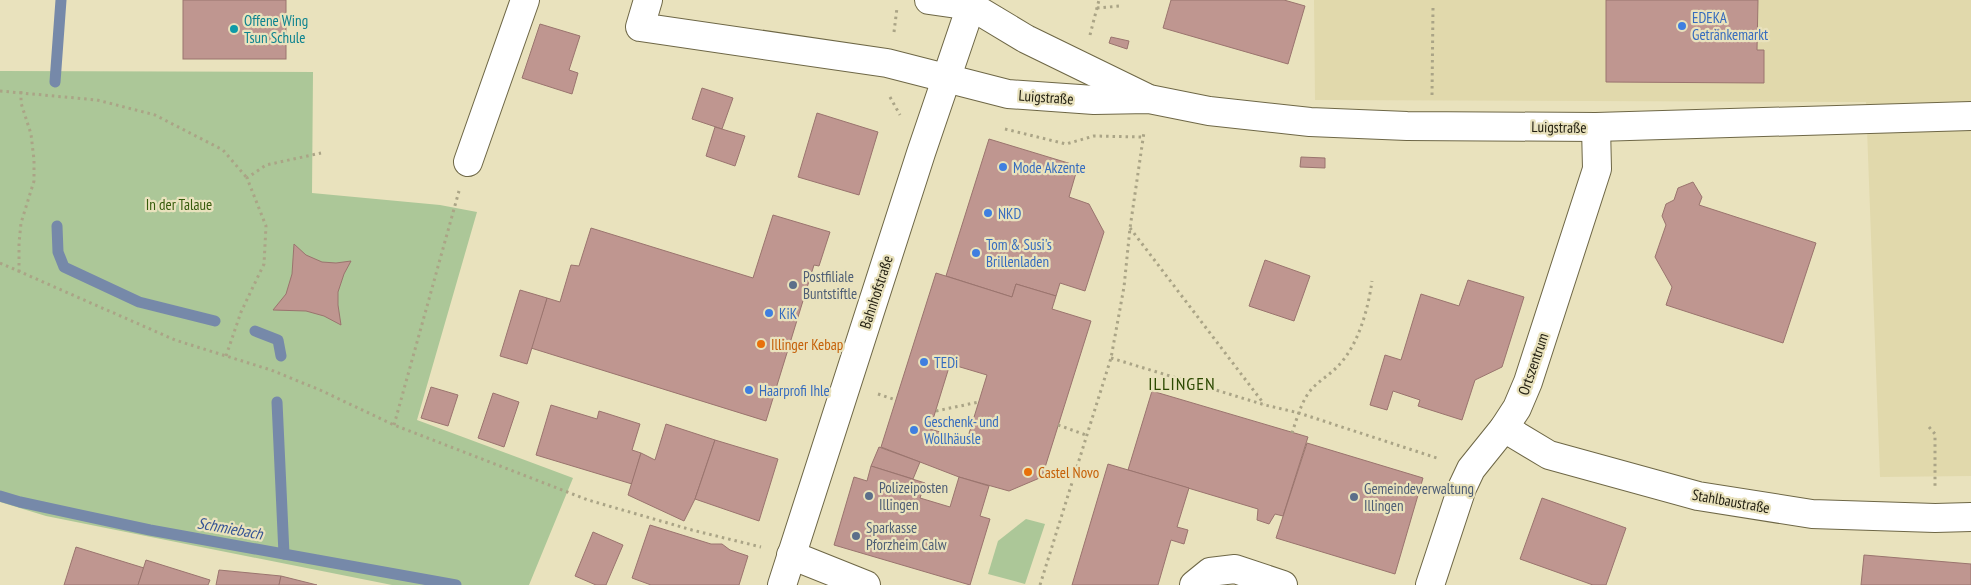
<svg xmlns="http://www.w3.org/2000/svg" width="1971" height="585" font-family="'PT Sans Narrow',sans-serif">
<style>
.built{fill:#e1d9ac}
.green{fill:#acc798}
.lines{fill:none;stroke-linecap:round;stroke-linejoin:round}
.stream{stroke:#7689a9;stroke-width:11}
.building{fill:#bf9690;stroke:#9a746e;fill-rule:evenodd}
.minor-casing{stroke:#6e6746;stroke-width:30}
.path{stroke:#aaa486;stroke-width:3;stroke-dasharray:2.5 4;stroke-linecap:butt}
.minor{stroke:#fff;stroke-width:28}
.shop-dot{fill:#3f7fe0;stroke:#e9e2bd;stroke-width:2}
.culture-dot{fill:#0f9aa8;stroke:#e9e2bd;stroke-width:2}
.service-dot{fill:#5c6f8a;stroke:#e9e2bd;stroke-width:2}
.food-dot{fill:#e8710a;stroke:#e9e2bd;stroke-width:2}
.labels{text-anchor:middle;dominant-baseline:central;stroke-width:4.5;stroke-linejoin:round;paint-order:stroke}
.shop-label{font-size:15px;fill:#366cbe;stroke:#e9e2bd;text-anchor:start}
.culture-label{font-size:15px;fill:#0d838f;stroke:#e9e2bd;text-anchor:start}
.street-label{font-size:15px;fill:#232012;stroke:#e9e2bd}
.park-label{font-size:15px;fill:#365b0b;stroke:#e9e2bd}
.service-label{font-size:15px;fill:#4e5e75;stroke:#e9e2bd;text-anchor:start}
.food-label{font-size:15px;fill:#c56008;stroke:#e9e2bd;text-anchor:start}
.water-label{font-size:16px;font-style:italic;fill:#355495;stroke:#e9e2bd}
.quarter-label{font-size:18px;letter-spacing:1px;fill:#2c4900;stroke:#e9e2bd}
</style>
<rect width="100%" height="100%" fill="#e9e2bd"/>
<polygon class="built" points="1314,0 1971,0 1971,476 1880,477 1866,102 1315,100"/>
<g class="green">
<polygon points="0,71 313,72 312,193 440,205 477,212 417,420 573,478 529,585 392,585 46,516 0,502"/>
<polygon points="1026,519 1045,524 1025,584 988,574 998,541"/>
</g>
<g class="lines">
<g class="stream">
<polyline points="55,82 61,0"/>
<polyline points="57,226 58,252 64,267 139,302 215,321"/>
<polyline points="255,331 278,340 281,356"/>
<polyline points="277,402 284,554"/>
<polyline points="0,496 20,502 150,530 456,585"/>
</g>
</g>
<g class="building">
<rect x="183" y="0" width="103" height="59"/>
<polygon points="1171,0 1284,0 1305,6 1288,64 1163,28"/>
<polygon points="1606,0 1758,0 1757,50 1764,50 1764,83 1606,82"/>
<polygon points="540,24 580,36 569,70 578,73 572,94 522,78"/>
<polygon points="1111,37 1129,41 1127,49 1109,43"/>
<polygon points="702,88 733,98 722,129 692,119"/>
<polygon points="817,113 878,132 859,195 798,177"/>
<polygon points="715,127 745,136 735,166 706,156"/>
<polygon points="989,139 1078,166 1069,197 1089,204 1104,232 1085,291 1060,283 1056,296 1016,284 1012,297 946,276"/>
<polygon points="1301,157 1325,158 1325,168 1300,167"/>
<polygon points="1693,182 1702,197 1699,205 1816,243 1783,343 1666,305 1672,287 1655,257 1666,225 1662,216 1666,204 1674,200 1678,188"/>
<polygon points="773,215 830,232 819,266 814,265 766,421 531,348 547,298 560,302 571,265 579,266 591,228 753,278"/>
<polygon points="294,244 306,255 322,262 336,263 351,261 344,274 338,292 338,305 341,325 324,316 306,311 273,310 286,294 292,274"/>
<polygon points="1265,260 1310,276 1294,321 1249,306"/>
<path d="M936,273l76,24 4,-13 40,12 -4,13 39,12 -49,156 -33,14 -50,-14 -78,-30zM950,364l37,11 -20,65 -37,-11z"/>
<polygon points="1468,280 1524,297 1502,367 1475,380 1462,420 1418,406 1420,400 1393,391 1387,410 1370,405 1385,355 1401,360 1421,294 1459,306"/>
<polygon points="520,290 547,298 527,364 500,356"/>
<polygon points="431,387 458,395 448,426 421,418"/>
<polygon points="1152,391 1308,437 1283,516 1275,514 1269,524 1257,520 1258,509 1128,470"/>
<polygon points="493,393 519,402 504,447 478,438"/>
<polygon points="551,405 597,419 599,411 640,424 632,450 641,453 632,484 536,455"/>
<polygon points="666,424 715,440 695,499 684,521 628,495 641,453 655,460"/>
<polygon points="715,440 778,459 759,521 695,499"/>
<polygon points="1307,443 1423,478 1395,574 1276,538"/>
<polygon points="879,447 920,462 913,479 871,466"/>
<polygon points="1108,464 1189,488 1177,527 1188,530 1184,544 1171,540 1158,585 1072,585"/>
<polygon points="871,466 925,483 920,498 950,507 959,477 989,486 980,516 990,519 970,585 834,545 854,477 867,481"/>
<polygon points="1542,498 1626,528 1606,585 1593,585 1520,559"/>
<polygon points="650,525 711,544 722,544 730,550 748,556 739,585 651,585 632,578"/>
<polygon points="593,532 623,545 606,585 596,585 575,576"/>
<polygon points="76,547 144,568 138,585 64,585"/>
<polygon points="1864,555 1971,564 1971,585 1861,585"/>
<polygon points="146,560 210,580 208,585 138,585"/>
<polygon points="219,570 281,576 279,585 216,585"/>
<polygon points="281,576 317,585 279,585"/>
</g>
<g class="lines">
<g class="minor-casing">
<g id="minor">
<polyline points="648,0 640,27 887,63 1008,94 1094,100 1149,99 1209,111 1310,122 1407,126 1596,127 1971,116"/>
<polyline points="929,0 971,6 1026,39 1145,97"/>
<polyline points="468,162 525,0"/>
<polyline points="1504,428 1549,455 1698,496 1812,514 1935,518 1971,517"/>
<polyline points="791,555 866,585"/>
<polyline points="782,585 921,153 973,0"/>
<polyline points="1194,585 1210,572 1235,569 1283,585"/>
<polyline points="1430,585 1462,488 1471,469 1504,428 1517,408 1528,382 1597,169 1596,127"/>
</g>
</g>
<g class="path">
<polyline points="1097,8 1120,6"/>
<polyline points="894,32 897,8"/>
<polyline points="1090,35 1099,0"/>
<polyline points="0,91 97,100 155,115 223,150 247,178"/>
<polyline points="1432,95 1433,7"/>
<polyline points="890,97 900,115"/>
<polyline points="1005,129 1066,144 1094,136 1143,137"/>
<polyline points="1130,228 1264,404"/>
<polyline points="0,263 175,340 271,370 320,390 394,425 588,500 692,530 761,547"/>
<polyline points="19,272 19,243 21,223 34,181 34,160 31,134 21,103 21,91"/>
<polyline points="226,356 241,312 264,264 266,226 247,178 266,165 321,153"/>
<polyline points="1111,358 1265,405 1299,413 1440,459"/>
<polyline points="878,394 896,400"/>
<polyline points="936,411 979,402"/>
<polyline points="394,425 459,191"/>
<polyline points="1058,425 1086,435"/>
<polyline points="1929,427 1935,434 1935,486"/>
<path d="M1292,433c4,-12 8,-26 14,-36 7,-13 20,-19 30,-29 22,-21 32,-58 36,-87"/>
<polyline points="1040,585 1111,358 1124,287 1130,228 1144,132"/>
</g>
<use href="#minor" class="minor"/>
</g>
<g class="shop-dot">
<circle cx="1682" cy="26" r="5"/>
<circle cx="1003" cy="167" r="5"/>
<circle cx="988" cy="213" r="5"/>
<circle cx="976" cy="253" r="5"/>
<circle cx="769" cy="313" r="5"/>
<circle cx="924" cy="362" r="5"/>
<circle cx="749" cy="390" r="5"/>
<circle cx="914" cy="430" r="5"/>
</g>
<circle class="culture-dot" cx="234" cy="29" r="5"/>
<g class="service-dot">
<circle cx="793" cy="285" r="5"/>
<circle cx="869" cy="496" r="5"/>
<circle cx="1354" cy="497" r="5"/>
<circle cx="856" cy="536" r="5"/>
</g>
<g class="food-dot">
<circle cx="761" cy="344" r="5"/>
<circle cx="1028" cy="472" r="5"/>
</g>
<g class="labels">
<g class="shop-label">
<text x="1692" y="17">EDEKA<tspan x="1692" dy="17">Getränkemarkt</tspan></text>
<text x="1013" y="167">Mode Akzente</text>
<text x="998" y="213">NKD</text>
<text x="986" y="244">Tom &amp; Susi's<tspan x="986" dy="17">Brillenladen</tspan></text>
<text x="779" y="313">KiK</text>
<text x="934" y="362">TEDi</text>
<text x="759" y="390">Haarprofi Ihle</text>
<text x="924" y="421">Geschenk- und<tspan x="924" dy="17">Wollhäusle</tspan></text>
</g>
<g class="culture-label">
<text x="244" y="20">Offene Wing<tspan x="244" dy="17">Tsun Schule</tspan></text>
</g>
<g class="street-label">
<text transform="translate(1046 97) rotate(4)">Luigstraße</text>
<text transform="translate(1559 127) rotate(1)">Luigstraße</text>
<text transform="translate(876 292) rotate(-72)">Bahnhofstraße</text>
<text transform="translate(1533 364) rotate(-71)">Ortszentrum</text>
<text transform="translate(1731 501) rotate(10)">Stahlbaustraße</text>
</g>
<g class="park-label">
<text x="179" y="204">In der Talaue</text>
</g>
<g class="service-label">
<text x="803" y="276">Postfiliale<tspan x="803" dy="17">Buntstiftle</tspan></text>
<text x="879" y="487">Polizeiposten<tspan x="879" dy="17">Illingen</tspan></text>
<text x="1364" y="488">Gemeindeverwaltung<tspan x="1364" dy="17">Illingen</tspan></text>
<text x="866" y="527">Sparkasse<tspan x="866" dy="17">Pforzheim Calw</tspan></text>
</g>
<g class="food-label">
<text x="771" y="344">Illinger Kebap</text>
<text x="1038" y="472">Castel Novo</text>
</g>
<g class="water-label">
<text transform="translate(230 528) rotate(10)">Schmiebach</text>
</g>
<g class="quarter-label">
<text x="1182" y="383">ILLINGEN</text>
</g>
</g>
</svg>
